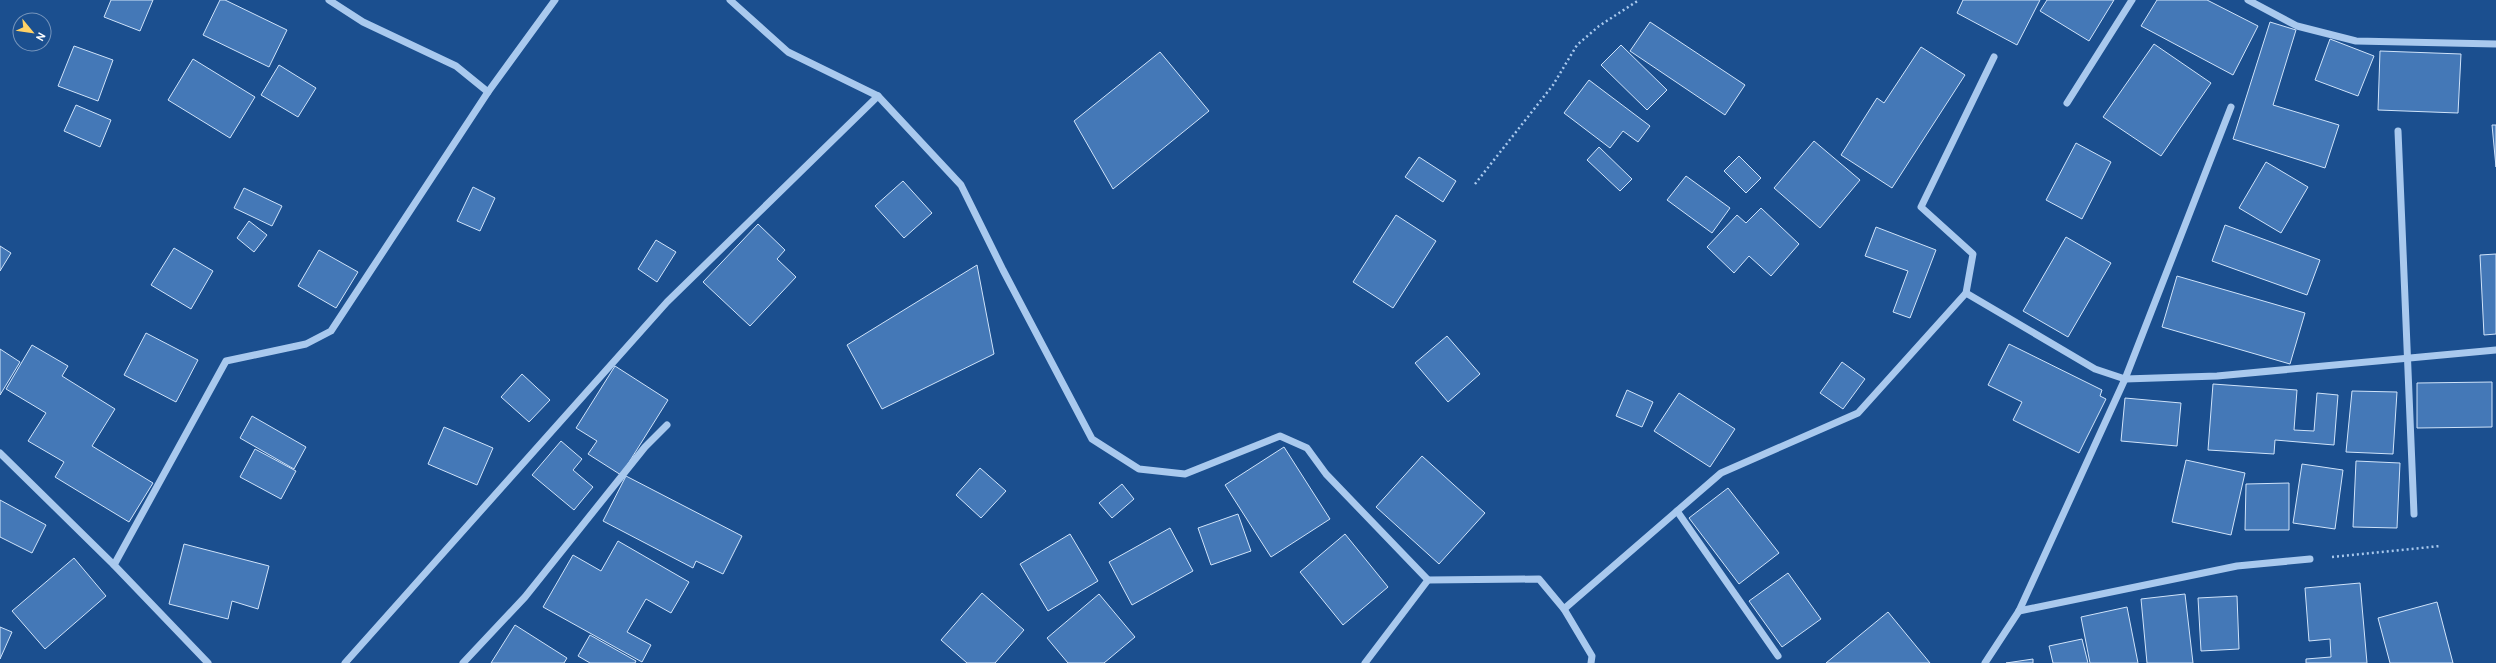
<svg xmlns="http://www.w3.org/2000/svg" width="2496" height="663" font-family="Cabin,sans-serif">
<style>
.building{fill:#4478b7;stroke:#cfe3fa}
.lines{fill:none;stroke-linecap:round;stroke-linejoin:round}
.path{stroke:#a9c9ee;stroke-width:2.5;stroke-dasharray:2 3;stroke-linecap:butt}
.minor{stroke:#a9c9ee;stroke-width:7}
</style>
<rect width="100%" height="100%" fill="#1b4f8f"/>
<g class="building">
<polygon points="111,0 153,0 140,31 104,17"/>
<polygon points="220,0 225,0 287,30 269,67 203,35"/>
<polygon points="1963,0 2040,0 2017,45 1957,13"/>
<polygon points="2047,0 2114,0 2089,41 2040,11"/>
<polygon points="2157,0 2207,0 2258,26 2233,75 2141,26"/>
<polygon points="1650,22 1745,85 1725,115 1630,51"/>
<polygon points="2270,22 2296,30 2273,105 2339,125 2325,168 2233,139"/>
<polygon points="2330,39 2374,56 2358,96 2315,80"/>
<polygon points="2154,44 2211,83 2161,156 2103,117"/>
<polygon points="1621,45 1667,90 1647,110 1601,65"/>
<polygon points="74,46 113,60 98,101 58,86"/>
<polygon points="1921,47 1965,75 1892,188 1841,155 1877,98 1884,103"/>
<polygon points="2380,51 2461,54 2458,113 2378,110"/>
<polygon points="1160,52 1209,111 1113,189 1074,121"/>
<polygon points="193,59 255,97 230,138 168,100"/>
<polygon points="279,65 316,88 298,117 261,95"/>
<polygon points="1589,80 1650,126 1638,142 1623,131 1610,148 1564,113"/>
<polygon points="76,105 111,120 100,147 64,131"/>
<polygon points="2492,125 2496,125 2496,167"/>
<polygon points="1814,141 1860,180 1820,228 1774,188"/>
<polygon points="2076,143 2111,162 2082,219 2046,200"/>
<polygon points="1599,147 1632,179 1620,191 1587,160"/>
<polygon points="1739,156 1761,178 1746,193 1724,171"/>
<polygon points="1419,157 1456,181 1443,202 1405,177"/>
<polygon points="2266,162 2308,187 2281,233 2239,208"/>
<polygon points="1686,176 1730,208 1712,233 1667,200"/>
<polygon points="903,181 932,213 904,238 875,206"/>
<polygon points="473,187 495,198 480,231 457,221"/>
<polygon points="244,188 282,206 272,226 234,208"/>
<polygon points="1761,208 1799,244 1771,276 1749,256 1734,273 1707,247 1737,215 1746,223"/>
<polygon points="1396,215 1436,241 1393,308 1353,282"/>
<polygon points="249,221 267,235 254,252 237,238"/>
<polygon points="758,224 785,250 777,259 796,277 750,326 703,282"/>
<polygon points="2225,225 2320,260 2307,295 2212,261"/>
<polygon points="1876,227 1936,250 1910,318 1893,312 1908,271 1865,256"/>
<polygon points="2066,237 2111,263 2068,337 2023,311"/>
<polygon points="656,240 676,252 657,282 638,269"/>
<polygon points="0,246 11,253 0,271"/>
<polygon points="174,248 213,271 191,309 151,285"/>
<polygon points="319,250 358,272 336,308 298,286"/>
<polygon points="2496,254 2496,334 2484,335 2480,255"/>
<polygon points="977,265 994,354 882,409 847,345"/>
<polygon points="2177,276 2305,313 2290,364 2162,327"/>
<polygon points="146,333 198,360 176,402 124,375"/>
<polygon points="1447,336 1480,374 1448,402 1415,363"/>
<polygon points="2009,344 2102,390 2100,396 2106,399 2079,453 2013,420 2022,402 1988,385"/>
<polygon points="32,345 68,366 62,376 115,409 92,446 153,483 129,522 55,477 64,462 28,441 46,413 6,389"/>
<polygon points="0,349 20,362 0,395"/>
<polygon points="1842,362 1865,379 1843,409 1820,393"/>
<polygon points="615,366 668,400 621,475 588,454 597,441 576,428"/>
<polygon points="522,374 550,400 529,422 501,397"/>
<polygon points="2492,382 2492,427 2417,428 2417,383"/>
<polygon points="2213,384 2297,390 2294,430 2314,431 2317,393 2338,395 2334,445 2275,440 2274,454 2208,450"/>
<polygon points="1627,390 1653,402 1642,427 1616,416"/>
<polygon points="2352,391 2397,392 2393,454 2346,452"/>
<polygon points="1679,393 1735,429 1710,467 1654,431"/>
<polygon points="2125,398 2181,403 2177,446 2121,441"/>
<polygon points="252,416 306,447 294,469 240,438"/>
<polygon points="444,427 493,448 477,485 428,464"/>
<polygon points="561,441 582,459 573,470 593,487 574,510 532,475"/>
<polygon points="1284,447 1330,519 1271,557 1225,485"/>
<polygon points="255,449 296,471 281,499 240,477"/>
<polygon points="1422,456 1485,513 1439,564 1376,507"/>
<polygon points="2186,460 2245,473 2231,535 2172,522"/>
<polygon points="2356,461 2400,463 2397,528 2353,527"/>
<polygon points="2302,464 2343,470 2335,529 2293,523"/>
<polygon points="980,468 1006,491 981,518 956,495"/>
<polygon points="626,476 742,536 723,574 696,561 693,568 603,521"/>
<polygon points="2289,483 2289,530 2245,530 2246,484"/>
<polygon points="1122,484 1134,499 1112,518 1099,503"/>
<polygon points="1728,488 1779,553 1739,584 1689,518"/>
<polygon points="0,500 46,525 32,553 0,537"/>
<polygon points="1238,514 1251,551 1211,565 1198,528"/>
<polygon points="1170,528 1193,571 1132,605 1109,562"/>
<polygon points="1070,534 1098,581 1048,611 1020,564"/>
<polygon points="1345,534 1388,587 1343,625 1300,572"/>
<polygon points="618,541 689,582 671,613 646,599 627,632 651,645 642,662 543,607 573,555 601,571"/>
<polygon points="184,544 269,566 258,609 232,601 228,619 169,604"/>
<polygon points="74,558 106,596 45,649 12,611"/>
<polygon points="1788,573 1821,619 1782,647 1749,601"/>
<polygon points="2360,583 2367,663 2306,663 2306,659 2331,657 2330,639 2309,641 2305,588"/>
<polygon points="982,593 1024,630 995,663 967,663 941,640"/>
<polygon points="1099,594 1135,637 1104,663 1068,663 1047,638"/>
<polygon points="2185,594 2193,663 2147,663 2141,599"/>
<polygon points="2237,596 2239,649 2201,651 2198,598"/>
<polygon points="2437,602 2453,663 2390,663 2378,618"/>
<polygon points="2127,607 2138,663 2090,663 2081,617"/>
<polygon points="1888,612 1930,663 1826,663"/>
<polygon points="515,625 567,658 564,663 491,663"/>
<polygon points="0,627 12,632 0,659"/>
<polygon points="590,635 636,661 635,663 590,663 578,656"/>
<polygon points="2082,639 2088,663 2053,663 2049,646"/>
<polygon points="2033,659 2033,663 2006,663"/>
</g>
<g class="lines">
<g class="path">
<polyline points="1475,184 1553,85 1577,45 1599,26 1639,0"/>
<polyline points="2332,557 2440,546"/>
</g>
<g class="minor">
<polyline points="329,0 363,22 456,66 488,92"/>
<polyline points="730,0 788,52 878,96 961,185 1003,270 1092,439 1139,469 1185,474 1280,436 1307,448 1326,474 1428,580"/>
<polyline points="2248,0 2297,26 2356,41 2496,44"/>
<polyline points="2067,103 2132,0"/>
<polyline points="2398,131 2414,514"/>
<polyline points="1966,293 2095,369 2125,379 2217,376 2496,350"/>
<polyline points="0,453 114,565 208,663"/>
<polyline points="1677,511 1778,656"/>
<polyline points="114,565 226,361 306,344 331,331 488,92 555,0"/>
<polyline points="1564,609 1592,656 1591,663"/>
<polyline points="2019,611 2237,566 2310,559"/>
<polyline points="345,663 667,302 878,96"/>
<polyline points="463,663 525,597 645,447 667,425"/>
<polyline points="1365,663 1428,580 1539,579 1564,609 1721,473 1858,413 1966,293 1973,254 1921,207 1994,57"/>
<polyline points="1985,663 2019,611 2125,379 2231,107"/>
</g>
</g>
<g transform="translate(32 32) rotate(119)"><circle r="19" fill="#1b4f8f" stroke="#7695bc"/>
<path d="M0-3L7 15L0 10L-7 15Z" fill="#ffd166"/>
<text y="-6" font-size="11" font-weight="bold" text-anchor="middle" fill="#ffffff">N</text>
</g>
</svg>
